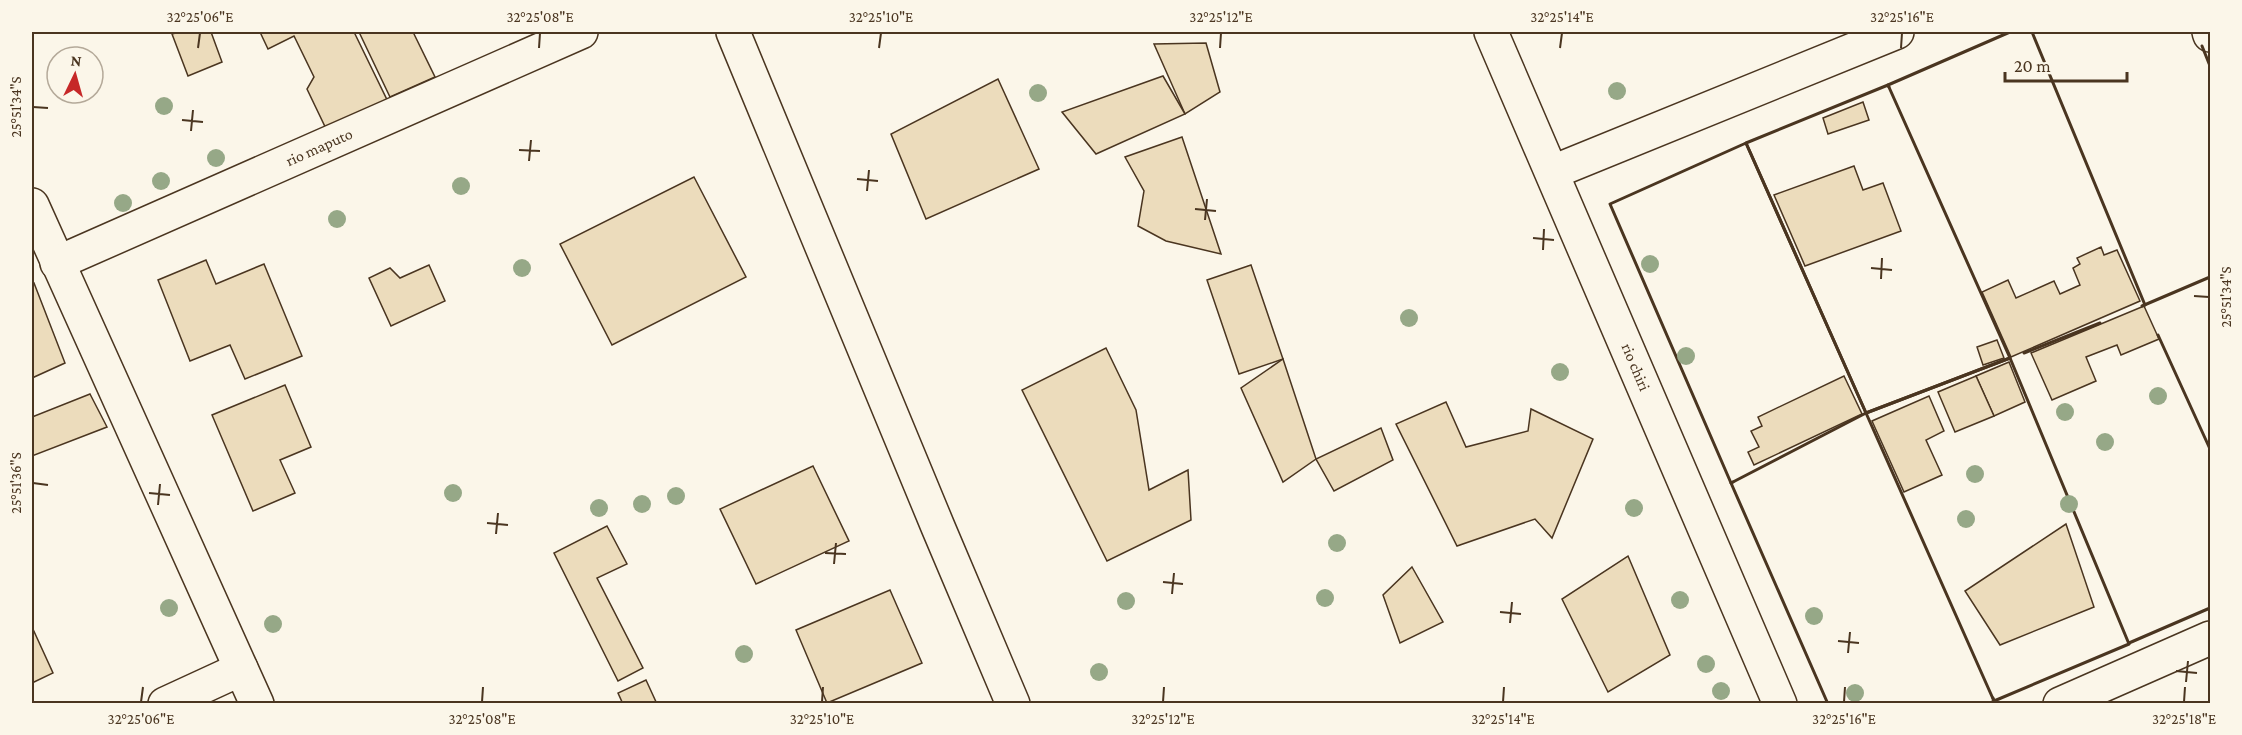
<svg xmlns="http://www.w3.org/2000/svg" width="2242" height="735" font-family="'Crimson Pro',serif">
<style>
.building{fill:#ecdcbc;stroke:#4a3520;stroke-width:1.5}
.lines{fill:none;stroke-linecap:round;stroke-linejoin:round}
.street-casing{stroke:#4a3520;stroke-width:36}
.street{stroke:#fbf6e9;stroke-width:33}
.wall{stroke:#4a3520;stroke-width:3}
.tree{fill:#96a887}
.ticks{fill:none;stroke:#4a3520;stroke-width:2}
.labels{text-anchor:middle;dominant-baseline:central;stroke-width:4.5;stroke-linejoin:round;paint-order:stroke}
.street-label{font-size:16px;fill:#4a3520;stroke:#fbf6e9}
.neatline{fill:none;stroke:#4a3520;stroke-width:2}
.ticks-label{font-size:15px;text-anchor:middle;fill:#4a3520}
</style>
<rect width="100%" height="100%" fill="#fbf6e9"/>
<g class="building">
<polygon points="179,32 211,32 222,62 188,76 172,34"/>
<polygon points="260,32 354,32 391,108 330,137 307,89 314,77 294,36 268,49"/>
<polygon points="359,32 413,32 435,77 390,97"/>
<polygon points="1206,43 1220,92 1185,114 1154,44"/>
<polygon points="1163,76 1185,114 1096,154 1062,112"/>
<polygon points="998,79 1039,169 926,219 891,134"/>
<polygon points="1863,102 1869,120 1828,134 1823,118"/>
<polygon points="1182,137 1221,254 1166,241 1138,226 1144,191 1125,157"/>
<polygon points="1854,166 1863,190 1883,183 1901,231 1805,266 1774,195"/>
<polygon points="694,177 746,277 612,345 560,244"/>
<polygon points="2101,247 2104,255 2117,250 2140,301 2011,357 1982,292 2008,280 2016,298 2054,281 2060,294 2080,285 2073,268 2080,264 2077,258"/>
<polygon points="206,260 216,284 264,264 302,356 245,379 230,345 190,361 158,280"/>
<polygon points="429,265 445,301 391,326 369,278 390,268 400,278"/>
<polygon points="1251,265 1283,359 1239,374 1207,280"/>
<polygon points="34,283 65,363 32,378 32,284"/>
<polygon points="2144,306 2159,339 2121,355 2117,345 2086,357 2096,381 2052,400 2031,353"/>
<polygon points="1997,340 2004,358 1983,365 1977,347"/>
<polygon points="1106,348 1136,410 1149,490 1188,470 1191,520 1107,561 1022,390"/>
<polygon points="1283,359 1316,459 1283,482 1241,388"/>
<polygon points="2009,362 2025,402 1994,416 1976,376"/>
<polygon points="1844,376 1862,414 1754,465 1748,452 1759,447 1751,431 1762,426 1758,417"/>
<polygon points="1976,376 1994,416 1955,432 1938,392"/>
<polygon points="285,385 311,447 280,460 295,493 253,511 212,415"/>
<polygon points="90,394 107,427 32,456 32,417"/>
<polygon points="1929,396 1944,431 1926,440 1942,475 1904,492 1872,421"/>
<polygon points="1446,402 1466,447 1528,431 1531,409 1593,439 1552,538 1535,519 1457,546 1396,424"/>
<polygon points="1381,428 1393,460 1334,491 1316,459"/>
<polygon points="813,466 849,541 756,584 720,509"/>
<polygon points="2066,524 2094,607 2000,645 1965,591"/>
<polygon points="607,526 627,564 597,578 643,668 618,681 554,553"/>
<polygon points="1628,556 1670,655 1608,692 1562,599"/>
<polygon points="1412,567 1443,622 1400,643 1383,595"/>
<polygon points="890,590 922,663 827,703 796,630"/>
<polygon points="32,627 53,673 32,683"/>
<polygon points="646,680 657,704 623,704 618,693"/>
</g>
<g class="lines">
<g class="street-casing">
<g id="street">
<polyline points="733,32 938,527 1013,704"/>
<polyline points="1491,32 1780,704"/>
<polyline points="2209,32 2210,35"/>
<polyline points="1553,172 1897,32"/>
<polyline points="32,205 257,704"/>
<polyline points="57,263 581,32"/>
<polyline points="165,704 241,669"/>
<polyline points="2060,704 2210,638"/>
</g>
</g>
<use href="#street" class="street"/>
<g class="wall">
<polyline points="2032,32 2145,305"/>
<polyline points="2202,46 2210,66"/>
<polygon points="1888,85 2010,358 1866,413 1746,143"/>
<polyline points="1889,87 1888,85 2010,32"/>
<polygon points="1746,143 1866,413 1731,483 1610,204"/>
<polyline points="2142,306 2210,277"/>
<polyline points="2158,335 2210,449"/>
<polyline points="2024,353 2100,323"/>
<polygon points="2010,358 2129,644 1994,701 1866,413"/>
<polyline points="1733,482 1731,483 1828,704"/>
<polyline points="2129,643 2210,608"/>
<polyline points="1988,704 1994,701 1993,698"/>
</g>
</g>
<g class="tree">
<circle cx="1617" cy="91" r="9"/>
<circle cx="1038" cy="93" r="9"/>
<circle cx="164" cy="106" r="9"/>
<circle cx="216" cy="158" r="9"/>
<circle cx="161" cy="181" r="9"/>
<circle cx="461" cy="186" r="9"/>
<circle cx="123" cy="203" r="9"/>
<circle cx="337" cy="219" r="9"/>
<circle cx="1650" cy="264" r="9"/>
<circle cx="522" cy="268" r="9"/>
<circle cx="1409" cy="318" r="9"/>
<circle cx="1686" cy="356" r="9"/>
<circle cx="1560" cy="372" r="9"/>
<circle cx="2158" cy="396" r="9"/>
<circle cx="2065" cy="412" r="9"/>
<circle cx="2105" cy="442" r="9"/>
<circle cx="1975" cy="474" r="9"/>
<circle cx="453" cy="493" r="9"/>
<circle cx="676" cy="496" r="9"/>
<circle cx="642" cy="504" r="9"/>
<circle cx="2069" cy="504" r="9"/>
<circle cx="599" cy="508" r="9"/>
<circle cx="1634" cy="508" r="9"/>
<circle cx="1966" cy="519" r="9"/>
<circle cx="1337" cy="543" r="9"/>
<circle cx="1325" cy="598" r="9"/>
<circle cx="1680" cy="600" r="9"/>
<circle cx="1126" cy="601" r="9"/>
<circle cx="169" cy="608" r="9"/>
<circle cx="1814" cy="616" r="9"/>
<circle cx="273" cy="624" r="9"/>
<circle cx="744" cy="654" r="9"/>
<circle cx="1706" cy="664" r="9"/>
<circle cx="1099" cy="672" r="9"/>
<circle cx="1721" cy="691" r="9"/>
<circle cx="1855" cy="693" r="9"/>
</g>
<path class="ticks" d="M198,48l2,-15M539,48l1,-15M879,48l2,-15M1220,48l1,-15M1560,48l2,-15M1901,48l1,-15M33,107l15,1M182,120l21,2M191,131l2,-21M519,150l21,1M529,161l2,-21M857,179l21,2M867,191l2,-21M1195,209l21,2M1205,220l2,-21M1533,238l21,2M1543,250l1,-21M1871,268l21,2M1881,279l1,-21M2194,296l15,1M33,483l15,2M149,493l21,2M158,505l2,-21M487,523l21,2M496,534l2,-21M825,553l21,1M834,564l2,-21M1163,582l20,2M1172,594l2,-21M1500,612l21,2M1510,623l2,-21M1838,641l21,2M1848,653l2,-21M2176,671l21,2M2186,682l2,-21M141,702l2,-15M482,702l1,-15M822,702l1,-15M1163,702l1,-15M1503,702l1,-15M1844,702l1,-15M2184,702l1,-15"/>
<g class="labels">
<g class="street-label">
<text transform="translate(319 147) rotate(-24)">rio maputo</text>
<text transform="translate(1636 367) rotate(67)">rio chiri</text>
</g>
</g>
<rect width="2242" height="735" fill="none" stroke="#fbf6e9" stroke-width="66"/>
<g transform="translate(75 75) rotate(5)"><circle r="28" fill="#fbf6e9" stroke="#b4a999" stroke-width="1.5"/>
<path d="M0-4.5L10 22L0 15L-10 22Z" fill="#c62828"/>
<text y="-9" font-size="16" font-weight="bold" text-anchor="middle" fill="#4a3520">N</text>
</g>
<path d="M2005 72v9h122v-9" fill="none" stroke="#4a3520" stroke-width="3"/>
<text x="2014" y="72" font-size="18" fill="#4a3520" stroke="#fbf6e9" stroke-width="4.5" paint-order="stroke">20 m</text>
<rect x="33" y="33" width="2176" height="669" class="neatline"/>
<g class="ticks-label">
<text x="200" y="22">32°25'06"E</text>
<text x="540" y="22">32°25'08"E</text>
<text x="881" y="22">32°25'10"E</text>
<text x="1221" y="22">32°25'12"E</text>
<text x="1562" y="22">32°25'14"E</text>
<text x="1902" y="22">32°25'16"E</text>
<text transform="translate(16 107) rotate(-90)" y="5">25°51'34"S</text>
<text transform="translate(2226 297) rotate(-90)" y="5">25°51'34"S</text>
<text transform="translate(16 483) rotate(-90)" y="5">25°51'36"S</text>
<text x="141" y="724">32°25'06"E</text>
<text x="482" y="724">32°25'08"E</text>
<text x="822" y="724">32°25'10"E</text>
<text x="1163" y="724">32°25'12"E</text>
<text x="1503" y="724">32°25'14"E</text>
<text x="1844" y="724">32°25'16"E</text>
<text x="2184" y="724">32°25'18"E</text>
</g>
</svg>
